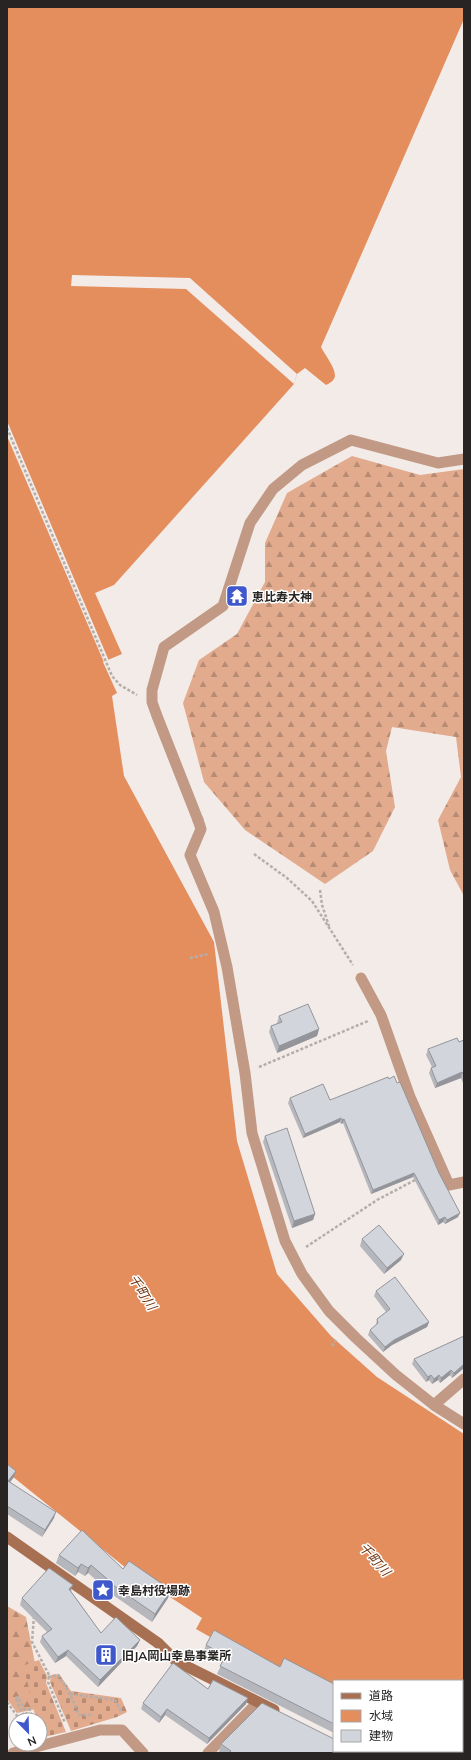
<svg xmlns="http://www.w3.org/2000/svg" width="471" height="1760" font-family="Mulish,'Noto Sans JP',sans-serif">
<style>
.forest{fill:url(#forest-firs)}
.cemetery{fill:url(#cemetery-stones)}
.water{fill:#e48e5e}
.pier{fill:#f3ebe7}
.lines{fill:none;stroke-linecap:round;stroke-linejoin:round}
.path{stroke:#b4aeab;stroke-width:2.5;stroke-dasharray:3 2;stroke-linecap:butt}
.service{stroke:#c19985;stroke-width:11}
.minor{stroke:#c19985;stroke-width:11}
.secondary{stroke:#a87052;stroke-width:11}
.wall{fill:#b5b7bd}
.shaded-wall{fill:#93959a}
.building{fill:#d2d5dc;stroke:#93959a}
.labels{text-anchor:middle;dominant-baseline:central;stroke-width:3;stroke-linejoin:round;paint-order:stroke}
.poi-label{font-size:12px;font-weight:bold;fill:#272423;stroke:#fff;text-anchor:start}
.water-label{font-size:13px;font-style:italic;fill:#6b3310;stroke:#fff}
</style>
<defs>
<pattern id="forest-firs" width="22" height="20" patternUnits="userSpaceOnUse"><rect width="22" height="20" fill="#e2ab8e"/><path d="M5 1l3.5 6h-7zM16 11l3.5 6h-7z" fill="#b78b74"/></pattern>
<pattern id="cemetery-stones" width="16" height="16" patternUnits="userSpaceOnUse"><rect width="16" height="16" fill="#e2ab8e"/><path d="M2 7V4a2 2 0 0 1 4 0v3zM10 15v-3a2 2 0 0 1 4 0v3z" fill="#b78b74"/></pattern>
</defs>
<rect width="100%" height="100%" fill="#f3ebe7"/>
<g class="forest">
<polygon points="352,456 420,475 464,469 464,896 450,870 438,820 461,777 456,737 392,727 386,751 395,807 373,851 325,884 245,830 204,782 183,703 199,660 237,634 265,582 265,543 287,493"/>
<polygon points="7,1606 26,1617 39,1684 36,1709 17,1713 7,1699"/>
</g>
<g class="cemetery">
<path d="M39,1660l8,16 -1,7 20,49 -22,5 -4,-9v-8h-3c-7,-18 -7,-37 -15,-54z"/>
<polygon points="59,1674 71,1691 121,1698 127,1712 117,1717 71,1731 50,1682 51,1675"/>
</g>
<path class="water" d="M7,7h457v12l-143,328c4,8 14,20 14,29 -1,5 -5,7 -9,9l-21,-17 -8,6 -3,10 -180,201 -19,8 27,61 -19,8 14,31 -5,3 12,80 90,166 23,199 40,133 54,62 46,41 87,57v302h-2v-55h-128v26l-138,-78 6,-11 -76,-50 -119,-96z"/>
<g class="pier">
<polygon points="72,275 190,278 297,374 294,384 186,289 71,286"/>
<polygon points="7,421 109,661 106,662 110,673 109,674 7,436"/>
</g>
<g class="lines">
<g class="path">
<polyline points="7,428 112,676 120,685 137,695"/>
<polyline points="254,854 287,878 312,901 353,965"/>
<polyline points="320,890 322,905 329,926"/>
<polyline points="190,958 208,954"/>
<polyline points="259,1067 368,1021"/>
<polyline points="306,1247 377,1200 417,1179"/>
<polyline points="332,1346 336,1340"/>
<polyline points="34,1616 32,1642 49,1675 48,1682 65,1723"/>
<polyline points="48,1677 58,1675 70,1694 79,1715 91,1715"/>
<polyline points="70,1694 115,1700 122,1713"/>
<polyline points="7,1702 20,1720"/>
<polyline points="29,1708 33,1720"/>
<polyline points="26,1720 15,1698 18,1697 28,1716 31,1714"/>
</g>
<polyline class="service" points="198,820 157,716 152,702 152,690 164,647 223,606 250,523 273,489 302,465 351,440 438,463 464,459"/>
<g class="minor">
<polyline points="198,820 201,829 190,855 214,912 227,967 245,1073 252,1133 285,1241 302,1274 329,1311 356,1338 396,1375 434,1405 464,1424"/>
<polyline points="361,978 381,1015 410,1097 449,1185 464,1182"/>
<polyline points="434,1405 464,1379"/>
<polyline points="13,1753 100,1730 122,1730 143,1753"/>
<polyline points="208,1753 258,1702"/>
</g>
<polyline class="secondary" points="7,1537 158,1643 176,1661 274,1710"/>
</g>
<g class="wall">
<polygon points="279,1016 319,1029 317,1036 277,1053 269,1032 271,1026 278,1023 277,1023"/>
<polygon points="464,1040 464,1086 461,1078 435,1088 429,1073 431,1068 432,1067 426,1055 428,1049 459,1042"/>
<polygon points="290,1098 330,1100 439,1173 458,1217 445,1224 443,1222 438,1225 413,1177 371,1194 343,1123 341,1124 340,1122 303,1138 288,1103"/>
<polygon points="265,1136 315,1214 313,1220 292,1228 263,1142"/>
<polygon points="362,1239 401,1260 384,1274 360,1246"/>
<polygon points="376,1291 429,1322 427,1327 392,1345 383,1352 368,1335 370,1330 376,1325 377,1319 386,1312 374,1296"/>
<polygon points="464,1336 464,1368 452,1378 450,1375 440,1383 438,1380 432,1384 429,1380 426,1382 412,1364 414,1359"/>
<polygon points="7,1464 14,1477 10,1482 54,1518 42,1537 7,1514"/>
<polygon points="59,1555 123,1569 168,1598 152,1622 110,1593 110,1592 88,1573 85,1576 78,1572 75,1576 56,1563"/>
<polygon points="71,1591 101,1633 140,1640 137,1646 98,1687 66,1656 55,1663 40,1642 42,1636 47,1632 20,1605 22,1598"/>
<polygon points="206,1645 280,1667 334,1684 334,1733 217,1674 222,1663 203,1653"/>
<polygon points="208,1689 248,1698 246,1704 207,1744 165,1715 159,1723 141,1709 143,1703"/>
<polygon points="221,1744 358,1753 220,1753 219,1752"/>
</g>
<g class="shaded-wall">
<polygon points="319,1029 317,1036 277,1053 279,1046"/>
<polygon points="462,1072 461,1078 435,1088 437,1083"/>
<polygon points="341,1118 340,1122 303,1138 305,1134"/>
<polygon points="344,1119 343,1123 341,1124 342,1120"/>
<polygon points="414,1173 413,1177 371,1194 373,1190"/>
<polygon points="460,1213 458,1217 445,1224 447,1220"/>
<polygon points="315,1214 313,1220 292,1228 294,1221"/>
<polygon points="445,1217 443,1222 438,1225 439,1220"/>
<polygon points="404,1254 401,1260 384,1274 387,1268"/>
<polygon points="429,1322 427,1327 392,1345 383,1352 385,1347 394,1340"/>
<polygon points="464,1364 464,1368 452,1378 454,1373"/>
<polygon points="451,1370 450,1375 440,1383 441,1378"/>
<polygon points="431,1375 429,1380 426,1382 428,1377"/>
<polygon points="439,1375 438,1380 432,1384 434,1379"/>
<polygon points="16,1471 14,1477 7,1486 8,1481"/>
<polygon points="56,1512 54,1518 42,1537 45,1530"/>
<polygon points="81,1564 78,1572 75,1576 78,1568"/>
<polygon points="91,1565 88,1573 85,1576 88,1568"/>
<polygon points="73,1585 71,1591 67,1595 69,1589"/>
<polygon points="171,1590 168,1598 152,1622 155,1614"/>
<polygon points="140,1640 137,1646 98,1687 100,1680"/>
<polygon points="68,1650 66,1656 55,1663 58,1657"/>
<polygon points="248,1698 246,1704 207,1744 209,1738"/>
<polygon points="167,1709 165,1715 159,1723 161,1717"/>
</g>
<g class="building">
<polygon points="308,1004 319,1029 279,1046 271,1026 282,1022 279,1016"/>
<polygon points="457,1038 459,1042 464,1040 464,1076 462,1072 437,1083 431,1068 436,1066 428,1049"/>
<polygon points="394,1076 397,1083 400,1082 439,1173 460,1213 447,1220 445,1217 439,1220 414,1173 373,1190 344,1119 342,1120 341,1118 305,1134 290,1098 323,1084 330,1100 388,1077 389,1079"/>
<polygon points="287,1128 315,1214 294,1221 265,1136"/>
<polygon points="379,1225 404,1254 387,1268 362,1239"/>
<polygon points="395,1277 429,1322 394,1340 385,1347 370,1330 378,1323 377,1319 390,1309 376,1291"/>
<polygon points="464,1336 464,1364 454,1373 451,1370 441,1378 439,1375 434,1379 431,1375 428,1377 414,1359"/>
<polygon points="7,1464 16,1471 8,1481 56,1512 45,1530 7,1506"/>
<polygon points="82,1530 123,1569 129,1561 171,1590 155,1614 113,1585 113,1584 91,1565 88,1568 81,1564 78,1568 59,1555"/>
<polygon points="49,1568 73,1585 69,1589 101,1633 116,1617 140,1640 100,1680 68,1650 58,1657 42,1636 52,1629 22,1598"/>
<polygon points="214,1630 280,1667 284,1658 334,1684 334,1724 220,1666 226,1656 206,1645"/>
<polygon points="173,1663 208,1689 213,1680 248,1698 209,1738 167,1709 161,1717 143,1703"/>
<polygon points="262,1703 334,1739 334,1751 354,1751 358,1753 229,1753 231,1751 221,1744"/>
</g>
<defs>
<g id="temple-square" transform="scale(1.15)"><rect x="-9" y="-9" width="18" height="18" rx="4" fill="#3f58cb" stroke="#fff"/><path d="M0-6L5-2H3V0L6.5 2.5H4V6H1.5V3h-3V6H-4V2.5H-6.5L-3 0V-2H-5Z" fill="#fff"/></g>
<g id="sight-square" transform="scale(1.15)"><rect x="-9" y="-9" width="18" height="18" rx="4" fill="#3f58cb" stroke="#fff"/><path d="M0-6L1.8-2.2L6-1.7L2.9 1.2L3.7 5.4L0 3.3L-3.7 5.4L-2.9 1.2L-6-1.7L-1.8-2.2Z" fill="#fff"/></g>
<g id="building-square" transform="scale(1.15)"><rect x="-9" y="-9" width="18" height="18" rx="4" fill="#3f58cb" stroke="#fff"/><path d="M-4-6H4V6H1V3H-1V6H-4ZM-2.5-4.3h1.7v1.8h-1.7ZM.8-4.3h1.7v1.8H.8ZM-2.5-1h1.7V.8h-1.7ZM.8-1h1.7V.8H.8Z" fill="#fff"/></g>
</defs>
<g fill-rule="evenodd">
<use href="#temple-square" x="237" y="596"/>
<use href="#sight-square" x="103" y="1590"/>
<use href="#building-square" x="106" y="1655"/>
</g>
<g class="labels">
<g class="poi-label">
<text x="252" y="596">恵比寿大神</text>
<text x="118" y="1590">幸島村役場跡</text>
<text x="122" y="1655">旧JA岡山幸島事業所</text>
</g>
<g class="water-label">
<text transform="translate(143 1292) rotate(57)">千町川</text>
<text transform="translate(375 1559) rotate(48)">千町川</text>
</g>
</g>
<rect width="471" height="1760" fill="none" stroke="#272423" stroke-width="16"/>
<rect x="333" y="1680" width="130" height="72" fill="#ffffff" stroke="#a9a7a7"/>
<rect x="341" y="1693" width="20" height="6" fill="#a87052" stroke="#a9a7a7"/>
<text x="369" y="1700" font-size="12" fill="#272423">道路</text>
<rect x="341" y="1710" width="20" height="12" fill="#e48e5e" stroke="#a9a7a7"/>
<text x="369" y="1720" font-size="12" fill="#272423">水域</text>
<rect x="341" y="1730" width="20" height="12" fill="#d2d5dc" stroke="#a9a7a7"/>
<text x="369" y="1740" font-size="12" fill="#272423">建物</text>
<g transform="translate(28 1732) rotate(157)"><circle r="19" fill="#ffffff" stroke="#a9a7a7"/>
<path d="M0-3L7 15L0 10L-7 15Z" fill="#3f58cb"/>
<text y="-6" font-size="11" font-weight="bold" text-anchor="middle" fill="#272423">N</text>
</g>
</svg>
